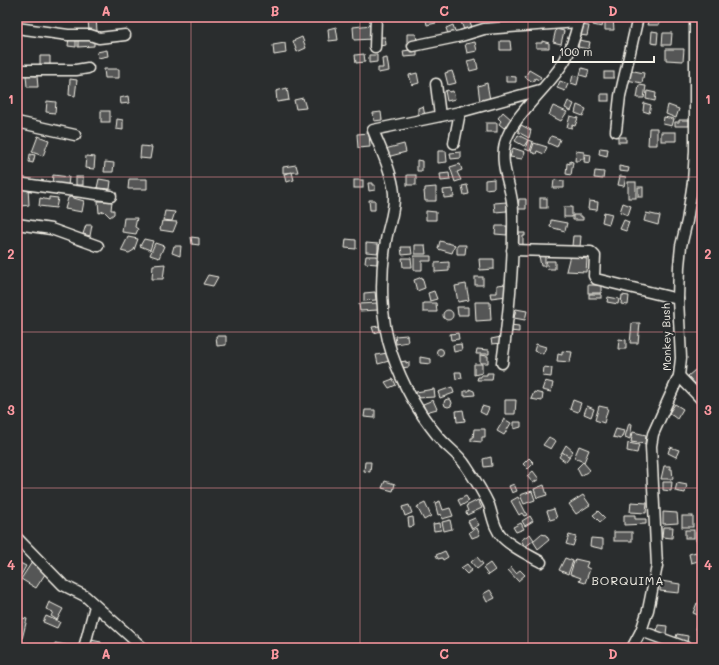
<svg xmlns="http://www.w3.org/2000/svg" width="719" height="665" font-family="Mali,sans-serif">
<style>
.building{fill:#555756;stroke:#f4f1e8}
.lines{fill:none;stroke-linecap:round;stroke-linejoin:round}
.minor-casing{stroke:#f4f1e8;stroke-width:13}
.minor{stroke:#2a2d2e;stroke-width:10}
.grid{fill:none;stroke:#ff9aa2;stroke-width:1;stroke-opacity:0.55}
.labels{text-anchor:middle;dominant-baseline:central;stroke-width:4;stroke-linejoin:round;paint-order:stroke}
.street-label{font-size:11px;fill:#f4f1e8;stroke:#2a2d2e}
.neighbourhood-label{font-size:12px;letter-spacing:1px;fill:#f4f1e8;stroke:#2a2d2e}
.neatline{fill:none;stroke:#ff9aa2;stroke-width:1.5}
.grid-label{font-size:13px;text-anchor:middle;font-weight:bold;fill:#ff9aa2}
</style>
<rect width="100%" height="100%" fill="#2a2d2e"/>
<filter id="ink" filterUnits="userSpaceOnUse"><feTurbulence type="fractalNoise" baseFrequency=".025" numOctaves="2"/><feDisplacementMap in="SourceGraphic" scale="8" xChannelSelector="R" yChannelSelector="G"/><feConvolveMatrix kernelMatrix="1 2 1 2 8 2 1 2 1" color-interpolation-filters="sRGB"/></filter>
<g filter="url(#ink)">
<g class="building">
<polygon points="468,17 472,27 464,30 460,19"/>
<polygon points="96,18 97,31 89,32 88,19"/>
<polygon points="434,18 436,23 427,25 426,20"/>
<polygon points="649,18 659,18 659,25 647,25"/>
<polygon points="605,19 613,19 614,30 605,30"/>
<polygon points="594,20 603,22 602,27 593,25"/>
<polygon points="371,25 373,39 354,40 353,27"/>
<polygon points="453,25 455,31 448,34 446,28"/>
<polygon points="581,25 589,26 587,36 580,35"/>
<polygon points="336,27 338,40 329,41 328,29"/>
<polygon points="556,29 564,31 561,44 553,42"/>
<polygon points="652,31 658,32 657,44 651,43"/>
<polygon points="663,33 672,33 671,45 662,45"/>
<polygon points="407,34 416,34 417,43 407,43"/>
<polygon points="69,37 76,38 76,47 68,46"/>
<polygon points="302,37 306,48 297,52 293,41"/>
<polygon points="378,37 385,37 386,45 379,46"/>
<polygon points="78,38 94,38 94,46 78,47"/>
<polygon points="579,40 590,42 589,47 588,49 578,47"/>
<polygon points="500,41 510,41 511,50 500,50"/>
<polygon points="542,41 549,43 549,48 536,48 536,43 542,43"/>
<polygon points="475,42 477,51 467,53 465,44"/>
<polygon points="285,43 286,53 274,55 273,45"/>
<polygon points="417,49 417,56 404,57 403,51"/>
<polygon points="666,49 684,49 683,61 666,60"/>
<polygon points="107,50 108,56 98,58 97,52"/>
<polygon points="364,54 365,62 356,63 355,55"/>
<polygon points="369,55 377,55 377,62 369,63"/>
<polygon points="40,56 50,56 50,67 40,66"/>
<polygon points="387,58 389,71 378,73 378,68 383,68 382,59"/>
<polygon points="476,59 478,69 470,71 467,61"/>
<polygon points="582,68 589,70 587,77 580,75"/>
<polygon points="104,69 119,69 119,78 105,78"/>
<polygon points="529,70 541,77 539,80 535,78 533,82 525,77"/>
<polygon points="629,70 644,73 642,83 627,80"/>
<polygon points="452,71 456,83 448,85 445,73"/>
<rect x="604" y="72" width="10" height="6"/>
<polygon points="417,73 419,83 412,85 409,75"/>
<polygon points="26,75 37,76 38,87 27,87"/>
<polygon points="573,75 579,77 577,85 571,83"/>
<polygon points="506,76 516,77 516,82 506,82"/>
<polygon points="70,79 77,80 75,96 69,95"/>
<polygon points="560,81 568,84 565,91 557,88"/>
<polygon points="487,83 490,100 480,102 478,86"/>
<polygon points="639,85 646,86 644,98 637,98"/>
<polygon points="287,88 289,100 277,102 276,91"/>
<polygon points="448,90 449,92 453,91 455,99 447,101 445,91"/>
<polygon points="647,91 656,93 655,101 646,99"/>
<rect x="601" y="94" width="8" height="7"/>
<polygon points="128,96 129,103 121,104 120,98"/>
<polygon points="303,98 306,108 296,109 294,100"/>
<polygon points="47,101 56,102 55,113 46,112"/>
<polygon points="568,101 574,104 571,111 565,108"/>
<polygon points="644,103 651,105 649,113 643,111"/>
<polygon points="577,105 586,109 583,116 575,113"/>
<polygon points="668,105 679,109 676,118 666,114"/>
<polygon points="423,106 425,116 418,118 418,108"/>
<polygon points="553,106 567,112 561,121 549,115"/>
<rect x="101" y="111" width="9" height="11"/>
<polygon points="381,112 382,120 374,121 373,113"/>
<polygon points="503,112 512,120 504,128 499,124 501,121 498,118"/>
<polygon points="570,116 578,118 575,126 572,125 572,128 567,127"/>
<polygon points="664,117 674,119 672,126 663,124"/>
<polygon points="117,119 123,120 123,130 116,129"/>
<polygon points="679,120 689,120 689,126 675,126 675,122 679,122"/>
<rect x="486" y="123" width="11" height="9"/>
<polygon points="521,125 531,130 529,138 518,132"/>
<polygon points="649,128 657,128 657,145 648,145"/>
<rect x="661" y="132" width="15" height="9"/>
<polygon points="369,133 370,147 358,148 357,134"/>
<polygon points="518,135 528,140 524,146 515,141"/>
<polygon points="38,136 49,140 43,156 32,152"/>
<polygon points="551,136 560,139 557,147 548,143"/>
<rect x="618" y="137" width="8" height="5"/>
<polygon points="528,140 533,142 530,151 525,149"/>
<polygon points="534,143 547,147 544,154 537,151 536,154 531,152"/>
<polygon points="404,144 406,152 387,157 385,149"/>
<polygon points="141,146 152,147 150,159 140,158"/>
<polygon points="513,148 525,152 522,159 510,157"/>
<polygon points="600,148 608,149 607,156 599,154"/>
<polygon points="438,151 446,151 447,162 438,163"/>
<polygon points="576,151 584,152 584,159 580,159 580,161 575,161"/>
<polygon points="461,152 461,158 451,159 450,153"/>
<polygon points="30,154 35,155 33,163 29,162"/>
<polygon points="585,154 591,155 590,163 584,162"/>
<polygon points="86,156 95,157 94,169 85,168"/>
<polygon points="417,160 422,161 422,171 417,171"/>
<polygon points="570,161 573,162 571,175 566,174 567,163 570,164"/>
<polygon points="105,162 114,163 113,172 104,172"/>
<polygon points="460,164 462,170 457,172 461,180 455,182 450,167"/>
<polygon points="296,165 298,172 283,173 283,167"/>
<polygon points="619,166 629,168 628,172 619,171"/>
<polygon points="595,171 604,172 603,179 594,178"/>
<polygon points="292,172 294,180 286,182 284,174"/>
<polygon points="449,173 450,180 441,181 440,174"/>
<polygon points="53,175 69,177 68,186 52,184"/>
<rect x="407" y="175" width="9" height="10"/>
<polygon points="620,176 626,177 624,186 618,185"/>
<rect x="76" y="177" width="7" height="8"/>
<polygon points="99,179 111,181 110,189 97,188"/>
<polygon points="129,179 147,179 147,189 128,189"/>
<polygon points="494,179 494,188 485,189 485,180"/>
<rect x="354" y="180" width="9" height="8"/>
<polygon points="554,180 564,181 564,188 553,188"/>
<rect x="628" y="182" width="8" height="16"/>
<polygon points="368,183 372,183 372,185 375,185 375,190 369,191"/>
<polygon points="467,185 469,194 464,195 462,186"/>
<polygon points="699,185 702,186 702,199 696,198"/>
<polygon points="28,187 29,205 21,206 20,188"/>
<polygon points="436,187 436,201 425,201 424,191 425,191 425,188"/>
<rect x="638" y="187" width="5" height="10"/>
<polygon points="453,189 454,197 444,198 443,190"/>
<polygon points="49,197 58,198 56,208 39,206 40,198 49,200"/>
<polygon points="70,197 84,201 82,212 65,209 68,198"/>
<rect x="540" y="198" width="7" height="10"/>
<polygon points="519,199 526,199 526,209 518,209"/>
<polygon points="369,200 375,200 375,210 370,210"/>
<polygon points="98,201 112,201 111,210 114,210 114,214 110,217 104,211 99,213"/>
<polygon points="589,201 598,202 597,210 588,209"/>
<polygon points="507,202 507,211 495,212 494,203"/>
<polygon points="623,203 631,206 628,215 620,212"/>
<rect x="564" y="207" width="8" height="10"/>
<polygon points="165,211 175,212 172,221 163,220"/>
<polygon points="426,211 436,212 436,220 426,220"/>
<polygon points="604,212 612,214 609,224 602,222"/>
<polygon points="646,213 660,216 658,225 644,221"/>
<polygon points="573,215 581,215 581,217 583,217 583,220 573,220"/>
<polygon points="124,218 137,218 135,227 138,229 136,234 122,232"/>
<polygon points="551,220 567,223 565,231 550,227"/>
<polygon points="624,220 629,222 626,231 620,229"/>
<polygon points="162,221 177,222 173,232 160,230"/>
<polygon points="86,225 92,225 90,236 83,234"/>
<polygon points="496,226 507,226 507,235 495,234"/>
<polygon points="516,233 525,233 525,236 523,236 523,246 515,246"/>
<polygon points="573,236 581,236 580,247 572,246"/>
<polygon points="128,237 138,239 134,250 129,253 121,251"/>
<polygon points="191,237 199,238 199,245 192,244"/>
<polygon points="144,239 153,241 150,250 140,246"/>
<polygon points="346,239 356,240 356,249 345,248"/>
<polygon points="440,241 455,245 452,253 438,249"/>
<polygon points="155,243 164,246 159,258 150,255"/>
<polygon points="366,243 378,244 378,253 366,252"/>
<polygon points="415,245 425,245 426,254 415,254"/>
<polygon points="457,245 466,245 465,254 457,254"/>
<polygon points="174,246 181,246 180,256 172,253"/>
<polygon points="401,247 411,247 412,254 402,255"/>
<polygon points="570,255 581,256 580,258 587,259 586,272 566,271"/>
<polygon points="366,256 377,256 377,264 365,263"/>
<polygon points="414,256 431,256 431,261 422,261 422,270 414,270"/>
<polygon points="539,256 545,256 545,266 541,266"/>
<polygon points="402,258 411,258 412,267 403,267"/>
<polygon points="479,259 494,259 494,269 480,270"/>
<polygon points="546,261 555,261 555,269 548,269"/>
<polygon points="449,262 449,271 435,272 435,263"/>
<polygon points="165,264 163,279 152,279 153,265"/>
<polygon points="208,275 218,277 213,286 203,284"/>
<polygon points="422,277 425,288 417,291 414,280"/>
<rect x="475" y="277" width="8" height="8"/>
<polygon points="466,284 469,300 458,302 455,286"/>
<polygon points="506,284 507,296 491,298 490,293 497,293 497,285"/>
<rect x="588" y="285" width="13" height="8"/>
<polygon points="434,291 437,299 430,301 428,293"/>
<polygon points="375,292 376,300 364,301 364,293"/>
<rect x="589" y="294" width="12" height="4"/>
<polygon points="622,295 629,296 628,305 621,304"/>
<polygon points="608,297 619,299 618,304 607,302"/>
<polygon points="475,302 490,302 491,320 476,321"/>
<polygon points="377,303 378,310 360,311 359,304"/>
<polygon points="423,303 436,303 437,312 423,312"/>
<polygon points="457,307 468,307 468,315 458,315"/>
<polygon points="516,309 527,311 525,320 514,318"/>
<circle cx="448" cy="315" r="5"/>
<polygon points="632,323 640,323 638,343 630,343"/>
<polygon points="510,325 519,326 519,332 510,331"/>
<polygon points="379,326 381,331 374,333 372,327"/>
<polygon points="458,333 459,339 451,340 450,334"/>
<polygon points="407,335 408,342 396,344 395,336"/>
<polygon points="216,336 226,336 226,345 217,346"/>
<polygon points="501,337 502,343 492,344 491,339"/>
<polygon points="619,339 626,340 626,349 618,349"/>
<polygon points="461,344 462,350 454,352 453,345"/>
<polygon points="536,344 546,347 543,354 534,351"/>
<circle cx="440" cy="352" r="3.5"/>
<polygon points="477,349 489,350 489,354 476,354"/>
<polygon points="562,351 572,352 570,362 557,361 558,354 562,355"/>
<polygon points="387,353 389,361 378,364 376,355"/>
<polygon points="480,355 488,356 488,363 480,363"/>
<polygon points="420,357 431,359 431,364 420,363"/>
<polygon points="406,361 406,363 409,362 409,367 401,368 400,362"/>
<polygon points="474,364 482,364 482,373 474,375"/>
<polygon points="544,367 552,368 551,377 543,376"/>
<polygon points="695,370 701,378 695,384 688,376"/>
<polygon points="455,372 461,372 462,378 456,379"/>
<polygon points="487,373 493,373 492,380 477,380 478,377 481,377 481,375 487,375"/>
<polygon points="393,379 396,385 389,388 385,382"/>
<polygon points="545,381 553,383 551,392 542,390"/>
<polygon points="452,387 454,393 440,398 438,392"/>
<polygon points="434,389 435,397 417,398 416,392"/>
<polygon points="469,389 474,391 475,395 464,396 464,391 469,391"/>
<polygon points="534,392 543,394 542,401 531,399"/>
<circle cx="448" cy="403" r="4"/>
<polygon points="433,400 437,409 426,412 423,404"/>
<polygon points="505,400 516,400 515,414 505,414"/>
<polygon points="573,400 581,403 578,412 570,409"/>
<polygon points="675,404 683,409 677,419 669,413"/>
<polygon points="482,406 489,408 486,415 480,412"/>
<polygon points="587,406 594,409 591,417 584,414"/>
<polygon points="599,406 608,408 604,423 595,420"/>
<polygon points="365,410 375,410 375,418 364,417"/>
<polygon points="463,410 465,421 457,422 456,411"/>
<polygon points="504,419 511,423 504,435 497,431"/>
<polygon points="514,422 521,422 521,427 514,429"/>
<polygon points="629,423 632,424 630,439 625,437"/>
<polygon points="474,429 485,429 485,437 482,437 482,442 471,441 471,438 473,438"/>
<polygon points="616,429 624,431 621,439 613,437"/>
<polygon points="633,432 646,435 645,444 631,442"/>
<polygon points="549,437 556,441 551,449 543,445"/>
<polygon points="628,443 639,445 637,453 627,451"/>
<polygon points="566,445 573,451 568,457 562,452"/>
<polygon points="579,446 589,450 584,462 574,458"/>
<polygon points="670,447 679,450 676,457 668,453"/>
<polygon points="562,452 570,457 566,462 559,457"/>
<polygon points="491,457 492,466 484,467 483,459"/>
<polygon points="529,458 534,463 528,469 523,464"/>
<polygon points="365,462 371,462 370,472 364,471"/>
<polygon points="583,462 590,470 581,476 577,468"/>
<polygon points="664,466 670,466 670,469 672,469 673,479 661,479"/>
<polygon points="533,471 539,479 533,483 527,476"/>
<polygon points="385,481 395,484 393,491 382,488"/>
<polygon points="663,482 672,482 671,491 663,490"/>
<polygon points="677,483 687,485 685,493 675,491"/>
<polygon points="514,484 517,491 512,493 509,486"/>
<polygon points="544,485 547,495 537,498 534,489"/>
<polygon points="532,491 535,500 524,504 520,495"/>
<polygon points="583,495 590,505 576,514 569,504"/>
<polygon points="466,496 469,501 461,506 458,500"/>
<polygon points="518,497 527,515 524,516 522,513 519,515 511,501"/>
<polygon points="478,500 482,508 467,515 466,512 468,511 466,506"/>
<polygon points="440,501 443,510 450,508 453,516 442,519 441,514 438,515 435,503"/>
<polygon points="631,502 647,503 646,513 630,512"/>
<polygon points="425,503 431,516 424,520 417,507"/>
<polygon points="409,505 412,513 405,516 402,507"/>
<polygon points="554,509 557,518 550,520 547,511"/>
<polygon points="598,511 605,518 600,522 593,515"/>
<polygon points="663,512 677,513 678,523 663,524"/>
<polygon points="624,515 635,515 635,519 646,519 646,524 624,525"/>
<polygon points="530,516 533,521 525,526 522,521"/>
<rect x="682" y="516" width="11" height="11"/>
<polygon points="413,517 414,526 409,527 408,518"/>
<polygon points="475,518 479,525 472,529 468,521"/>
<polygon points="450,520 452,529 444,531 442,522"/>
<polygon points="440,523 441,530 434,531 433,524"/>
<polygon points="521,523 524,529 516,532 513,527"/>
<polygon points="663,527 673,527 672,538 662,537"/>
<polygon points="477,528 480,535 472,538 469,532"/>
<rect x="685" y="530" width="9" height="8"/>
<rect x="614" y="532" width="18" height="9"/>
<polygon points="696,532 702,532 702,542 696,541"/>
<polygon points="530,534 534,540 525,547 521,540"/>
<polygon points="541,534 546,535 549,540 538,549 533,541"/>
<polygon points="569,535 576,537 573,546 566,544"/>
<polygon points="591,538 603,539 603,549 590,546"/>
<polygon points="445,551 448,557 443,560 442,558 438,559 436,555"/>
<polygon points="696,552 698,561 691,563 689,554"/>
<polygon points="477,557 483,564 477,569 471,562"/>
<polygon points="565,558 573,561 568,574 559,570"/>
<polygon points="575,559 588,562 586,567 590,569 585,583 579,581 581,578 570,574"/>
<polygon points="32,562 47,571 36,588 21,579"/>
<polygon points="20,563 26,566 21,575 17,573"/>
<polygon points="490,563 495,570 488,575 483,568"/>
<polygon points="467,564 472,570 467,574 461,568"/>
<polygon points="511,567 516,573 520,570 525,575 518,581 508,570"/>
<polygon points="661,581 680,584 679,593 660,591"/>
<polygon points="490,590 495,598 487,602 483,594"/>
<polygon points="49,602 63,609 57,620 51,616 53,612 46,609"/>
<polygon points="697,603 702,605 698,615 693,613"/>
<polygon points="46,616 60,622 57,628 43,622"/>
<polygon points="18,617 27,619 22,639 17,638"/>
<polygon points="698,621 702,622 702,631 695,629"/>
<polygon points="658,625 667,626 666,634 657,633"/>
<polygon points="677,634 688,636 687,643 675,640"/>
<polygon points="91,640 101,642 100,648 90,648"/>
<polygon points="55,643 66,645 66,648 54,648"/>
</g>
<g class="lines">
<g class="minor-casing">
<g id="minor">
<polyline points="17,28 68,35 90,35 99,38 125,35"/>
<polyline points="413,46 461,36 484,29 578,22"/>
<polyline points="375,47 376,17"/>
<polyline points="17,70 76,70 88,68"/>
<polyline points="436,84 440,116"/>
<path d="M540,90l-80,22 -87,18c8,20 19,42 21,63 1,19 -5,30 -8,47 -6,36 -6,79 6,114 10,29 26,58 45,81 9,12 21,18 29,31 8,12 17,26 23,39 4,12 5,24 14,33 10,10 26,17 38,24"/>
<polyline points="17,122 75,135"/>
<polyline points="616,131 620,96 638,17"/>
<polyline points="454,143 460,112"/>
<polyline points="17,183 111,196"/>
<polyline points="17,224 51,229 98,246"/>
<polyline points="512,250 591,252 595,256 594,276 596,279 678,299"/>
<path d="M502,363c7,-50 12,-101 11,-151 0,-24 -14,-44 -8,-69 7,-27 46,-58 60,-83 8,-14 11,-28 15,-43"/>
<polyline points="679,376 702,400"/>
<polyline points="17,538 63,585 85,596 143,648"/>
<polyline points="641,631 688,648"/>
<polyline points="84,648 95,606"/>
<polyline points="632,648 641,631 648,610 657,566 651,446 653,434 679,376 681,358 678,299 679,266 681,246 687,221 693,182 695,151 695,17"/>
</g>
</g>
<use href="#minor" class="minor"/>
</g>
</g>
<path class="grid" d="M191,17v631M360,17v631M528,17v631M17,177h685M17,332h685M17,488h685"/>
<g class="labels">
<g class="street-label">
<text transform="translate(666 337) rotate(-91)">Monkey Bush</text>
</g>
<g class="neighbourhood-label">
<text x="628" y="580">BORQUIMA</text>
</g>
</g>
<rect width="719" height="665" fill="none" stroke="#2a2d2e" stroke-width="44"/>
<path d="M553 56v6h101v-6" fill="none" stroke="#f4f1e8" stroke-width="2"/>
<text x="559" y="56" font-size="12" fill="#f4f1e8" stroke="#2a2d2e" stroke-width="3" paint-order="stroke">100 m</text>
<rect x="22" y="22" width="675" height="621" class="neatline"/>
<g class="grid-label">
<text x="106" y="16">A</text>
<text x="275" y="16">B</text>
<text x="444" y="16">C</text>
<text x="613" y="16">D</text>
<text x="11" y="104">1</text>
<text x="708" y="104">1</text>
<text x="11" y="259">2</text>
<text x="708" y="259">2</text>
<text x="11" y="415">3</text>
<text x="708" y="415">3</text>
<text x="11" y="570">4</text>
<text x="708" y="570">4</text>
<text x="106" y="659">A</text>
<text x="275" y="659">B</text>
<text x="444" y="659">C</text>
<text x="613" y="659">D</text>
</g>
</svg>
